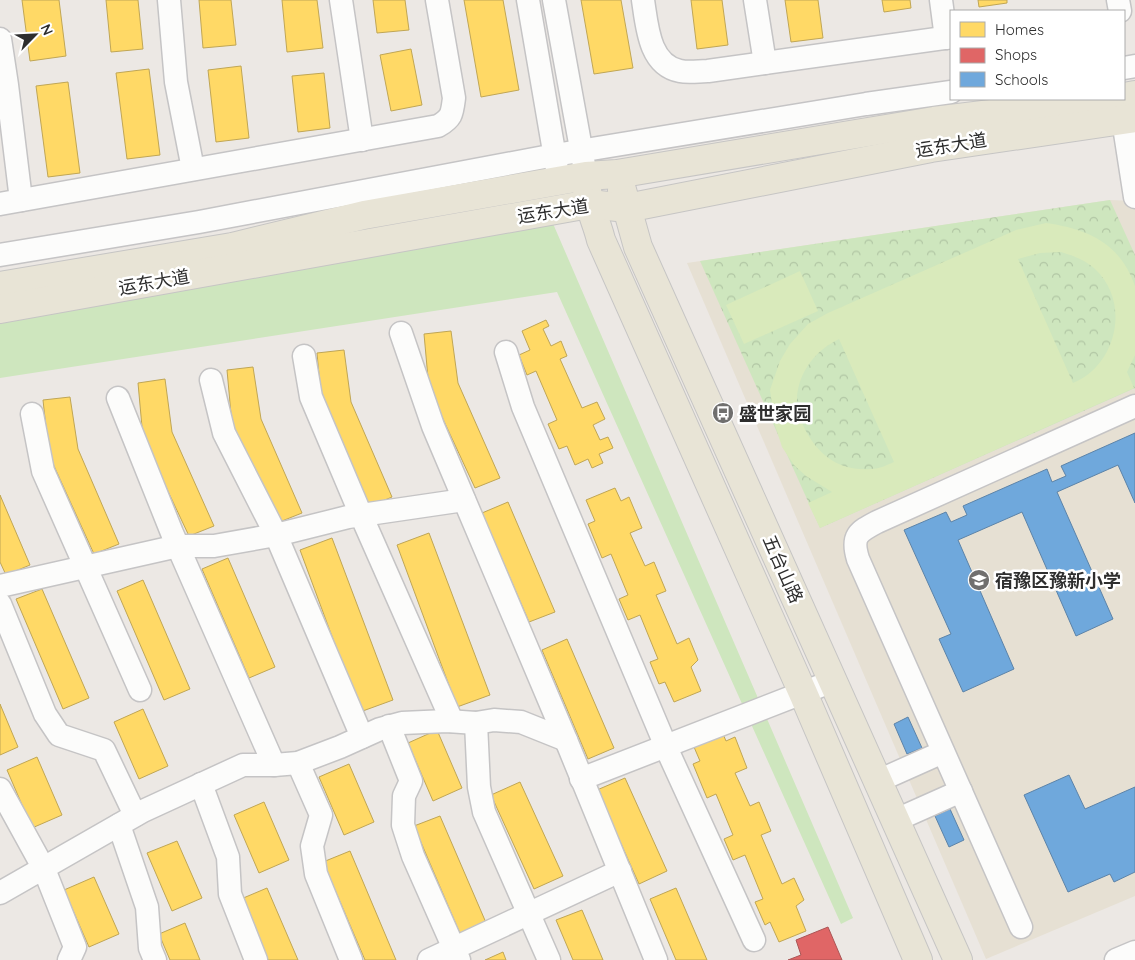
<svg xmlns="http://www.w3.org/2000/svg" width="1135" height="960" font-family="Quicksand,'Noto Sans SC',sans-serif">
<style>
.education{fill:#e6e0d3}
.park{fill:url(#park-crowns)}
.garden{fill:#cee6be}
.pitch{fill:#d9eabb;fill-rule:evenodd}
.homes{fill:#ffd966;stroke:#c0a655}
.shops{fill:#e06666;stroke:#ab5555}
.schools{fill:#6fa8dc;stroke:#5c83a8}
.lines{fill:none;stroke-linecap:round;stroke-linejoin:round}
.minor-casing{stroke:#c5c4c5;stroke-width:25}
.major-casing{stroke:#c6c5c4;stroke-width:30}
.minor{stroke:#fcfcfb;stroke-width:22}
.major{stroke:#e8e4d6;stroke-width:28}
.labels{text-anchor:middle;dominant-baseline:central;stroke-width:5;stroke-linejoin:round;paint-order:stroke}
.street-label{font-size:18px;fill:#2e2e2e;stroke:#fff}
.poi-label{font-size:18px;font-weight:bold;fill:#2e2e2e;stroke:#fff;text-anchor:start}
</style>
<defs>
<pattern id="park-crowns" width="20" height="18" patternUnits="userSpaceOnUse" patternTransform="scale(1.25)"><rect width="20" height="18" fill="#cee6be"/><path d="M2 6a3 3 0 1 1 6 0M12 15a3 3 0 1 1 6 0" fill="none" stroke="#b1c6a4"/></pattern>
</defs>
<rect width="100%" height="100%" fill="#ece8e4"/>
<polygon class="education" points="1110,200 1135,201 1135,896 986,959 687,263"/>
<polygon class="park" points="1110,200 1135,255 1135,388 820,528 700,261"/>
<polygon class="garden" points="548,212 853,918 841,924 557,292 0,378 0,303"/>
<g class="pitch">
<path d="M1046,223c42,6 74,20 89,63v69l-8,17 7,16 -314,140 -12,-25 24,-11 -26,-16 -12,-11 -12,-18 -7,-22 -5,-35 10,-29 10,-17 18,-20 20,-11 188,-83zM1061,252c13,4 24,8 34,17 36,33 22,96 -22,114l-55,-124 22,-6zM839,339l55,123c-7,3 -15,7 -22,7 -33,3 -56,-15 -69,-44 -3,-7 -7,-18 -6,-26 1,-27 19,-49 42,-60z"/>
<polygon points="800,271 818,311 744,344 726,305"/>
</g>
<g class="homes">
<polygon points="22,0 59,0 66,56 30,61"/>
<polygon points="106,0 138,0 143,49 111,52"/>
<polygon points="199,0 231,0 236,45 203,48"/>
<polygon points="282,0 317,0 323,48 287,52"/>
<polygon points="373,0 405,0 409,30 377,33"/>
<polygon points="464,0 503,0 519,90 481,97"/>
<polygon points="581,0 621,0 633,68 594,74"/>
<polygon points="691,0 722,0 728,45 697,49"/>
<polygon points="785,0 818,0 823,38 791,42"/>
<polygon points="882,0 910,0 911,8 884,12"/>
<polygon points="978,0 1007,0 1007,3 979,7"/>
<polygon points="411,49 422,105 391,111 380,55"/>
<polygon points="241,66 249,138 216,142 208,70"/>
<polygon points="149,69 160,155 127,159 116,73"/>
<polygon points="324,73 330,128 298,132 292,76"/>
<polygon points="68,82 80,173 48,177 36,86"/>
<polygon points="546,320 549,326 543,329 551,346 561,341 567,356 560,359 582,408 597,402 605,419 593,425 600,440 608,437 613,448 599,454 603,463 592,468 588,459 575,465 567,446 559,449 548,424 557,420 536,371 527,375 519,355 530,350 522,331"/>
<polygon points="451,331 458,383 500,478 475,488 429,389 424,334"/>
<polygon points="344,350 351,402 392,497 368,507 322,408 317,353"/>
<polygon points="253,367 261,419 302,513 277,523 232,425 227,370"/>
<polygon points="165,379 172,432 214,526 189,536 143,438 138,383"/>
<polygon points="70,397 78,449 119,544 94,554 49,455 43,400"/>
<polygon points="615,488 621,501 629,497 642,528 630,533 645,566 654,562 666,591 656,595 677,644 689,638 698,660 691,667 701,691 674,702 665,682 659,684 650,662 658,659 640,615 628,620 619,599 628,595 611,554 602,558 588,524 595,521 586,500"/>
<polygon points="0,495 30,565 6,575 0,562"/>
<polygon points="508,502 555,612 529,622 482,513"/>
<polygon points="429,533 490,695 457,707 397,545"/>
<polygon points="332,538 393,700 360,712 300,550"/>
<polygon points="228,558 275,667 249,678 202,569"/>
<polygon points="143,580 190,689 164,700 117,591"/>
<polygon points="42,589 89,698 63,709 16,599"/>
<polygon points="567,639 614,748 588,759 542,650"/>
<polygon points="0,704 18,747 0,755"/>
<polygon points="143,709 168,766 139,779 114,722"/>
<polygon points="720,727 726,741 735,737 747,768 735,773 750,806 759,802 771,831 761,835 782,884 794,878 804,900 796,906 806,931 779,942 770,922 765,925 755,902 763,899 745,855 733,860 724,839 733,835 716,794 707,798 693,764 700,761 691,740"/>
<polygon points="437,730 462,788 433,801 408,743"/>
<polygon points="37,757 62,815 32,828 7,770"/>
<polygon points="349,764 374,822 344,835 319,777"/>
<polygon points="625,778 667,871 639,884 597,790"/>
<polygon points="520,782 563,876 534,889 491,795"/>
<polygon points="264,802 289,860 259,873 234,815"/>
<polygon points="440,816 487,925 461,936 414,826"/>
<polygon points="177,841 202,898 172,911 147,853"/>
<polygon points="350,851 396,960 365,960 323,862"/>
<polygon points="94,877 119,934 89,947 64,890"/>
<polygon points="267,888 298,960 268,960 241,899"/>
<polygon points="676,888 707,960 676,960 650,899"/>
<polygon points="582,910 603,960 573,960 556,920"/>
<polygon points="185,923 200,960 170,960 159,934"/>
<polygon points="503,952 506,960 485,960"/>
</g>
<polygon class="shops" points="828,927 842,960 788,960 801,955 796,940"/>
<g class="schools">
<polygon points="1135,433 1135,503 1118,465 1057,492 1113,619 1076,636 1022,512 958,540 1014,669 963,692 939,639 951,634 904,530 946,512 951,522 967,515 963,506 1047,469 1052,482 1066,476 1061,466"/>
<polygon points="908,717 922,748 907,754 894,724"/>
<polygon points="1069,775 1085,809 1135,787 1135,872 1114,882 1110,874 1068,892 1024,795"/>
<polygon points="950,809 964,840 949,847 935,816"/>
</g>
<g class="lines">
<g class="minor-casing">
<g id="minor">
<polyline points="169,0 176,82 193,169"/>
<polyline points="341,0 362,140"/>
<polyline points="528,0 557,169"/>
<polyline points="554,0 584,165"/>
<path d="M643,0c4,26 6,65 37,71 9,2 19,0 28,0l243,-34"/>
<polyline points="755,0 765,63"/>
<polyline points="941,0 946,38"/>
<polyline points="1118,0 1120,11"/>
<polyline points="0,39 7,85 21,200"/>
<polyline points="1124,68 1135,66"/>
<polyline points="1123,120 1135,197"/>
<path d="M0,204l438,-78c14,-8 14,-12 16,-28l-17,-98"/>
<polyline points="0,255 199,222 555,155 866,104 951,92"/>
<polyline points="401,333 433,426 566,740 656,960"/>
<polyline points="506,352 523,407 670,756 754,940"/>
<polyline points="304,356 311,397 361,515 452,721"/>
<polyline points="211,380 224,433 276,535 362,737"/>
<polyline points="32,414 43,471 140,690"/>
<polyline points="0,586 178,546 214,546 276,535 348,517 464,500"/>
<polyline points="0,604 45,714 59,735 104,750 135,815"/>
<polyline points="476,723 479,787 484,812 549,960"/>
<polyline points="389,726 411,781 404,796 403,825 413,856 459,960"/>
<polyline points="298,763 321,815 312,846 316,874 351,960"/>
<polyline points="274,765 298,763 340,747 380,729 402,723 447,721 476,723 494,720 521,722 566,740"/>
<polyline points="581,779 833,681"/>
<polyline points="878,781 943,752"/>
<polyline points="201,784 228,857 230,894 256,960"/>
<polyline points="0,789 44,869 75,947 69,960"/>
<polyline points="896,820 961,791"/>
<polyline points="119,825 147,907 150,948 155,960"/>
<polyline points="0,893 143,811 243,765 274,765 172,533 118,398"/>
<path d="M1021,927l-163,-368c-7,-23 0,-27 19,-37l258,-116"/>
<polyline points="429,960 620,871"/>
<polyline points="1116,960 1135,952"/>
</g>
</g>
<g class="major-casing">
<g id="major">
<polyline points="1124,97 1135,95"/>
<path d="M587,190c2,18 10,33 14,50l202,453 115,267"/>
<polyline points="622,190 638,247 958,960"/>
<polyline points="0,286 232,247 364,215 586,176 617,174 934,121 1110,99"/>
<polyline points="0,309 589,204 627,208 931,148 1135,118"/>
</g>
</g>
<use href="#minor" class="minor"/>
<use href="#major" class="major"/>
</g>
<defs>
<g id="bus-disc" transform="scale(1.125)"><circle r="9.5" fill="#706f6e" stroke="#fff"/><path d="M-5-6H5V4H4V6H2V4H-2V6H-4V4H-5ZM-3.5-4V0h7V-4ZM-3.5 1.2v1.5H-2V1.2ZM2 1.2v1.5H3.5V1.2Z" fill="#fff"/></g>
<g id="school-disc" transform="scale(1.125)"><circle r="9.5" fill="#706f6e" stroke="#fff"/><path d="M0-5L7-2L0 1L-7-2ZM-4 1L0 2.5L4 1V4Q0 6-4 4Z" fill="#fff"/></g>
</defs>
<g fill-rule="evenodd">
<use href="#bus-disc" x="723" y="413"/>
<use href="#school-disc" x="979" y="580"/>
</g>
<g class="labels">
<g class="street-label">
<text transform="translate(951 145) rotate(-9)">运东大道</text>
<text transform="translate(553 211) rotate(-9)">运东大道</text>
<text transform="translate(154 282) rotate(-10)">运东大道</text>
<text transform="translate(783 569) rotate(66)">五台山路</text>
</g>
<g class="poi-label">
<text x="739" y="413">盛世家园</text>
<text x="995" y="580">宿豫区豫新小学</text>
</g>
</g>
<rect x="950" y="10" width="175" height="90" fill="#ffffff" stroke="#ababab"/>
<rect x="960" y="22" width="25" height="15" fill="#ffd966" stroke="#ababab"/>
<text x="995" y="35" font-size="15" fill="#2e2e2e">Homes</text>
<rect x="960" y="48" width="25" height="15" fill="#e06666" stroke="#ababab"/>
<text x="995" y="60" font-size="15" fill="#2e2e2e">Shops</text>
<rect x="960" y="72" width="25" height="15" fill="#6fa8dc" stroke="#ababab"/>
<text x="995" y="85" font-size="15" fill="#2e2e2e">Schools</text>
<g transform="translate(35 35) rotate(66)" stroke="#ffffff" stroke-width="4" paint-order="stroke">
<path d="M0-4L9 19L0 12L-9 19Z" fill="#2e2e2e"/>
<text y="-8" font-size="14" font-weight="bold" text-anchor="middle" fill="#2e2e2e">N</text>
</g>
</svg>
